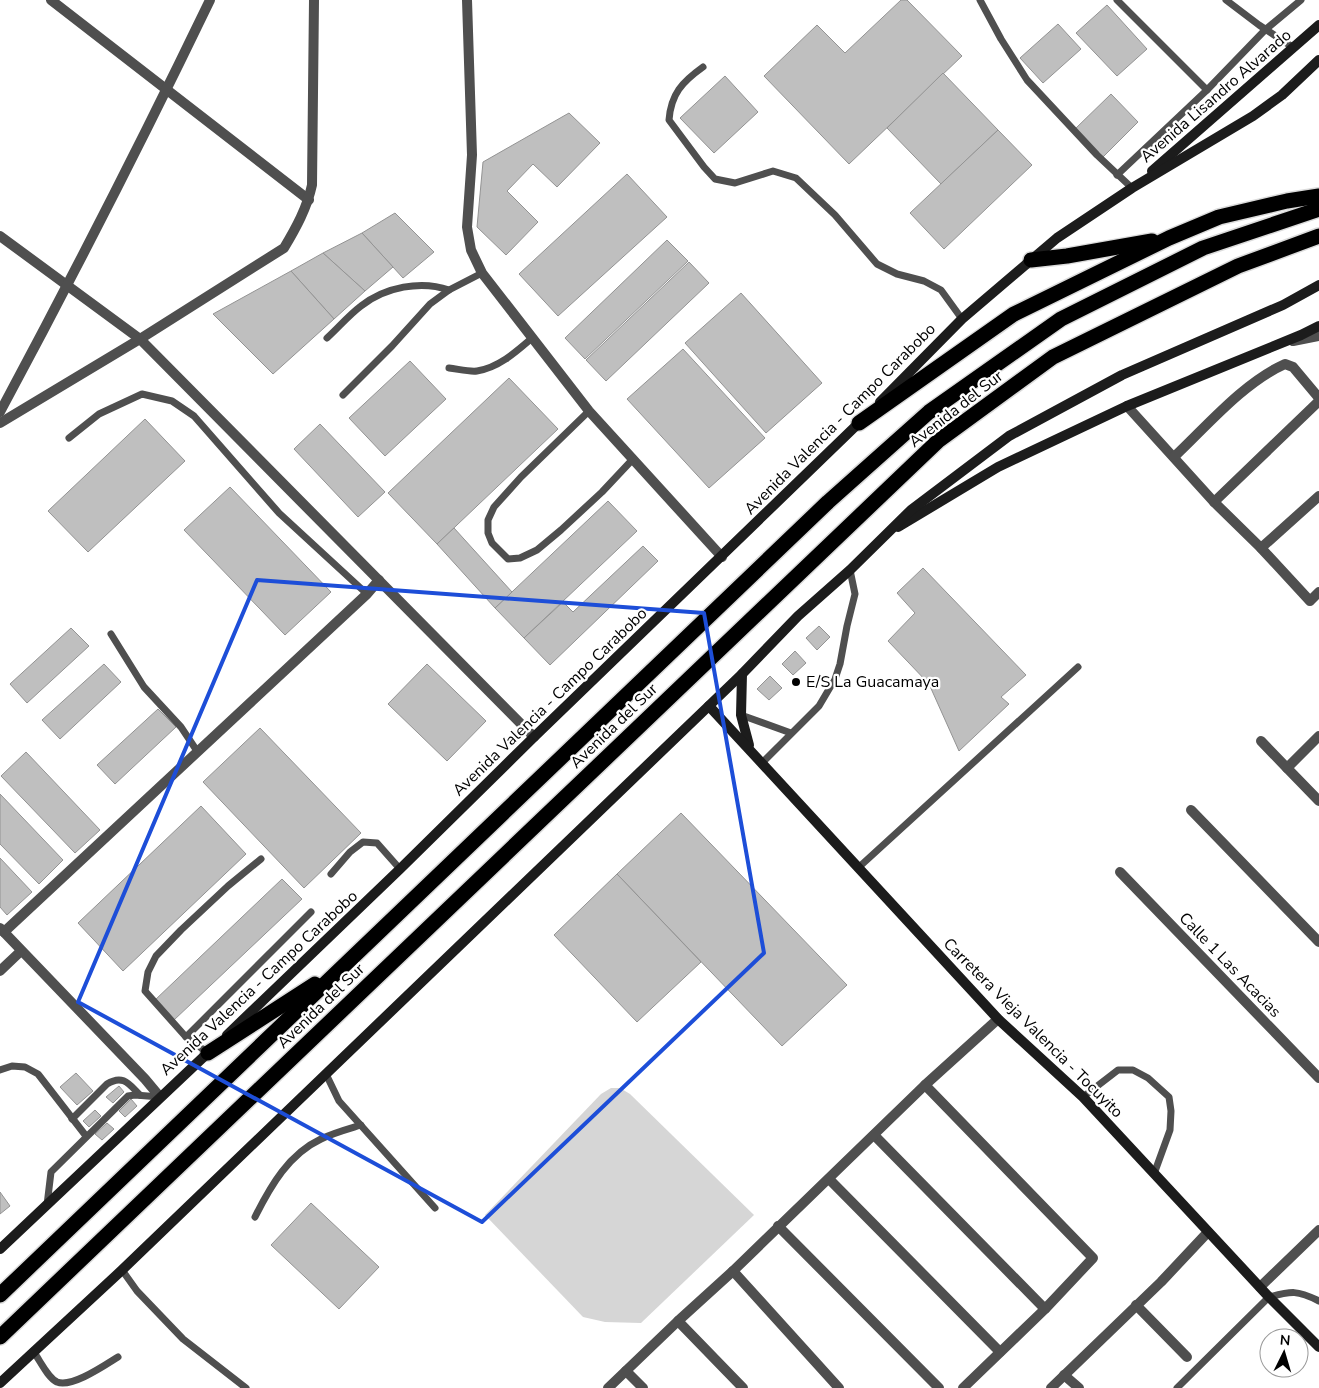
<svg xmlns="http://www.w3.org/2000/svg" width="1319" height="1388" font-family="'Nunito Sans',sans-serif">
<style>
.green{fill:#d6d6d6}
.building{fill:#bfbfbf;stroke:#939393}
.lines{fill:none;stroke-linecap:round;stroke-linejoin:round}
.highway-casing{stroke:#dbdbdb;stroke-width:18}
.lane{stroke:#4f4f4f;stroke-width:7}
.street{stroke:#4f4f4f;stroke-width:10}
.secondary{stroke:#1c1c1c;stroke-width:10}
.highway{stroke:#000;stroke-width:15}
.marked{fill:none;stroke:#1d4ed8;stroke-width:4;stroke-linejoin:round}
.poi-dot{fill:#000;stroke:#fff;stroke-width:2}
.labels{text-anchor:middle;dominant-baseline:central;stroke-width:4.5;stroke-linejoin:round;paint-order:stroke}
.street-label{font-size:16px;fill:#000;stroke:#fff}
.poi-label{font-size:16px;fill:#000;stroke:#fff;text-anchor:start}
</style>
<rect width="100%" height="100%" fill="#fff"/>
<polygon class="green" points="611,1088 620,1088 630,1094 754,1215 641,1323 605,1322 583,1317 485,1215 601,1094"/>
<g class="building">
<polygon points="901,0 907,0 962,56 849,164 764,76 817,25 845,53"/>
<polygon points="1107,5 1147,49 1117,76 1076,33"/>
<polygon points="1058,24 1081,49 1043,83 1020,58"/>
<polygon points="943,73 998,130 941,184 887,128"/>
<polygon points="725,76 758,112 714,153 680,118"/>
<polygon points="1111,94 1138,122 1103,157 1075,129"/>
<polygon points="569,113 600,143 557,187 533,164 507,191 538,222 506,255 477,227 483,162"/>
<polygon points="998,130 1032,165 944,249 910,213"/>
<polygon points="627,174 667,217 558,316 519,274"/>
<polygon points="395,213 434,252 403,278 362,233"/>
<polygon points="362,233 393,267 365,291 323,253"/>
<polygon points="667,240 688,261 585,359 565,338"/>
<polygon points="323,253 365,291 334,319 291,271"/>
<polygon points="689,262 709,283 606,381 586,360"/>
<polygon points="291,271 334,319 273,374 213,314"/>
<polygon points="741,293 822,383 766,433 685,343"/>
<polygon points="683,349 765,438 709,488 627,399"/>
<polygon points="410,361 446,399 385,456 349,418"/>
<polygon points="509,378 558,429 437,544 388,493"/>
<polygon points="145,419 185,461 88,552 48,511"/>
<polygon points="320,424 385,492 358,517 294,449"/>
<polygon points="230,487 331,592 285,635 184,530"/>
<polygon points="608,501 637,531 524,638 495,608"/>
<polygon points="454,528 512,592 495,608 437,544"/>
<polygon points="643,546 658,561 550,665 524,638 563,602 573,612"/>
<polygon points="923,568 1026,675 1001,697 1009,704 959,751 929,684 888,641 915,613 897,593"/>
<polygon points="819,626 830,637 817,650 806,638"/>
<polygon points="71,628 89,646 27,703 10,684"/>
<polygon points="795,651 806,663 793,675 782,664"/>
<polygon points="104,664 121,682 60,739 42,720"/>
<polygon points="427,664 486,721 447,761 388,704"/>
<polygon points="770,676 782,688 769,700 757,689"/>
<polygon points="158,709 176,727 115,784 97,765"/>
<polygon points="260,728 361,833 304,888 203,782"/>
<polygon points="26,752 100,830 75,853 1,776"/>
<polygon points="0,794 63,860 39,884 0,844"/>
<polygon points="201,806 246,854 123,971 78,923"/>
<polygon points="681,813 847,985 782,1046 617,874"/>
<polygon points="0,858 32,892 7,915 0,907"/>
<polygon points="617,874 701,962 637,1022 554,935"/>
<polygon points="282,879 302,899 174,1020 155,1000"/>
<polygon points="76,1073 93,1091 77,1105 60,1087"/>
<polygon points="119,1086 124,1092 113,1103 106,1097"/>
<polygon points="131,1099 137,1106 125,1117 119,1111"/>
<polygon points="95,1110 101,1116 89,1127 83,1121"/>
<polygon points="107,1123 114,1129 102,1140 95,1134"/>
<polygon points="0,1192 10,1206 0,1214"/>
<polygon points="311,1203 379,1267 339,1309 271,1245"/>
</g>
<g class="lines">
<g class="highway-casing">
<g id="highway">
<polyline points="1031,260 1067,256 1152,241"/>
<polyline points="859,423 1014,314 1169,238 1219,217 1287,201 1319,196"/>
<polyline points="208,1053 315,984"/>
<polyline points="0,1295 828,502 929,412 1061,319 1203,248 1319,209"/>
<polyline points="0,1337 938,441 1053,357 1238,266 1319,236"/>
</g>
</g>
<g class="lane">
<polyline points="980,0 1001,39 1027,80 1097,155 1132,188"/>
<polyline points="1117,0 1207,90"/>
<polyline points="1226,0 1259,25 1294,48"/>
<path d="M703,67c-21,15 -32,27 -34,53l35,47 11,12 20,4 38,-12 23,7 39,37 42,49 20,10 27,7 17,9 21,29"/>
<polyline points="1117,175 1207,90 1265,30 1301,0"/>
<path d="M327,338c12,-11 22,-23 34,-32 24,-19 60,-26 88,-16"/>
<path d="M449,368c9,1 20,4 28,3 21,-3 39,-19 54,-32"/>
<polyline points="343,395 392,346 430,304 449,290 482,273"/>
<polyline points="589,411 521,477 494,507 488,520 488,533 492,543 508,559 520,558 537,550 561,530 602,492 633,459"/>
<polyline points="69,438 99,414 142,394 172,401 194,416 279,513 367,594"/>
<polyline points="111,634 144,687 181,727 197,751"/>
<polyline points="741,715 791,733"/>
<polyline points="763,762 819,706 835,679 840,664 847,626 855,594 850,570"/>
<polyline points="858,868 1078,667"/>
<polyline points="331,874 350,852 363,842 377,843 400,869"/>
<polyline points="186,1037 311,912"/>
<polyline points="208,1053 186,1037 145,991 148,972 156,956 181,930 228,886 261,859"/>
<polyline points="0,1070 12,1066 25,1067 38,1074 86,1136"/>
<polyline points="326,1074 339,1101 435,1208"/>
<polyline points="1083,1097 1118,1070 1133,1070 1148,1078 1169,1097 1171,1111 1170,1130 1154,1174"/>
<path d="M72,1119l35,-35c16,-10 22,0 33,11"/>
<polyline points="47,1205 51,1172 128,1096 135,1095 160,1097"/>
<path d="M255,1217c16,-32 34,-63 66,-78 12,-6 27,-10 40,-14"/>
<polyline points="122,1270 137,1291 183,1339 246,1388"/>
<path d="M33,1351c7,9 14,26 24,31 15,6 48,-17 61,-25"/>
<path d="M1177,1388l92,-91c23,-6 28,-7 50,4"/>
</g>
<g class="street">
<polyline points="51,0 309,200"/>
<polyline points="467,0 472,155 467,227 471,250 482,273 589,411 722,557"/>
<polyline points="0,236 140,339 534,737"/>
<polyline points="1293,341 1319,336"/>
<polyline points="1127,406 1214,502 1261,548 1310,601 1319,592"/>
<path d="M0,412c73,-136 143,-273 210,-412"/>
<path d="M0,423l140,-84 144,-91c12,-20 23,-40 28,-63l2,-185"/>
<path d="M1174,457c33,-31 69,-74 111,-93l8,3 26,31"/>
<polyline points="1214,502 1319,401"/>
<polyline points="1261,548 1319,496"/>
<polyline points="1319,736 1287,768 1319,801"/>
<polyline points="1261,741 1287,768"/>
<polyline points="1191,810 1319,942"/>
<polyline points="1120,872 1319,1078"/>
<polyline points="0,928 145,1079 160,1097"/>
<polyline points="4,932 367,594 379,580"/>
<polyline points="0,971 21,951"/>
<polyline points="925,1085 1093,1258 1045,1309 963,1388"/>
<polyline points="874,1135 1045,1309"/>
<polyline points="829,1179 1000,1352"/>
<polyline points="778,1226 939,1388"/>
<polyline points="733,1271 839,1388"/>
<polyline points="1260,1287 1319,1230"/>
<polyline points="1136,1305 1187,1357"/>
<polyline points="678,1321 743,1388"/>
<polyline points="626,1371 643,1388"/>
<polyline points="1064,1375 1079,1388"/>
<polyline points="608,1388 678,1321 733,1271 925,1085 998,1019"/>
<polyline points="1051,1388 1161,1282 1208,1232"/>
</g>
<g class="secondary">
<polyline points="1152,171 1319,25"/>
<polyline points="880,402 962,319 1057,238 1132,188 1253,116 1282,95 1319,60"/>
<polyline points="898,527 998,467 1127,406 1301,335 1319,326"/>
<polyline points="742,674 741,715 749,745"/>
<polyline points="709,706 998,1019 1083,1097 1269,1297 1319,1347"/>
<polyline points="227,1035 400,869 534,737 863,419"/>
<polyline points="0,1249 213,1048"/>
<polyline points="0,1383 122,1270 742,674 798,616 850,570 911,510 1009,436 1122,375 1283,305 1319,285"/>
</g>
<use href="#highway" class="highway"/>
</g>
<path class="marked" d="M257,580l447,33 60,340 -282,269 -404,-220z"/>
<circle class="poi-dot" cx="796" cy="682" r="5"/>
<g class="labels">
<g class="street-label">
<text transform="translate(1216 96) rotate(-41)">Avenida Lisandro Alvarado</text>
<text transform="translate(956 409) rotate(-38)">Avenida del Sur</text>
<text transform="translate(840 419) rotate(-45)">Avenida Valencia - Campo Carabobo</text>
<text transform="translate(550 702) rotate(-44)">Avenida Valencia - Campo Carabobo</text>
<text transform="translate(614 726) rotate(-44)">Avenida del Sur</text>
<text transform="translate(1230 965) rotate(46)">Calle 1 Las Acacias</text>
<text transform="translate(259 983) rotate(-43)">Avenida Valencia - Campo Carabobo</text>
<text transform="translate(321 1006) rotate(-44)">Avenida del Sur</text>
<text transform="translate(1033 1028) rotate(45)">Carretera Vieja Valencia - Tocuyito</text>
</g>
<g class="poi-label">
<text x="806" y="682">E/S La Guacamaya</text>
</g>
</g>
<g transform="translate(1284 1353) rotate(5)"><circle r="24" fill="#ffffff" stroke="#999999"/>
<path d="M0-4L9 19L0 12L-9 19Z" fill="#000000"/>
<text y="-8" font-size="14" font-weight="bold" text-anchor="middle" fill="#000000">N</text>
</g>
</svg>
